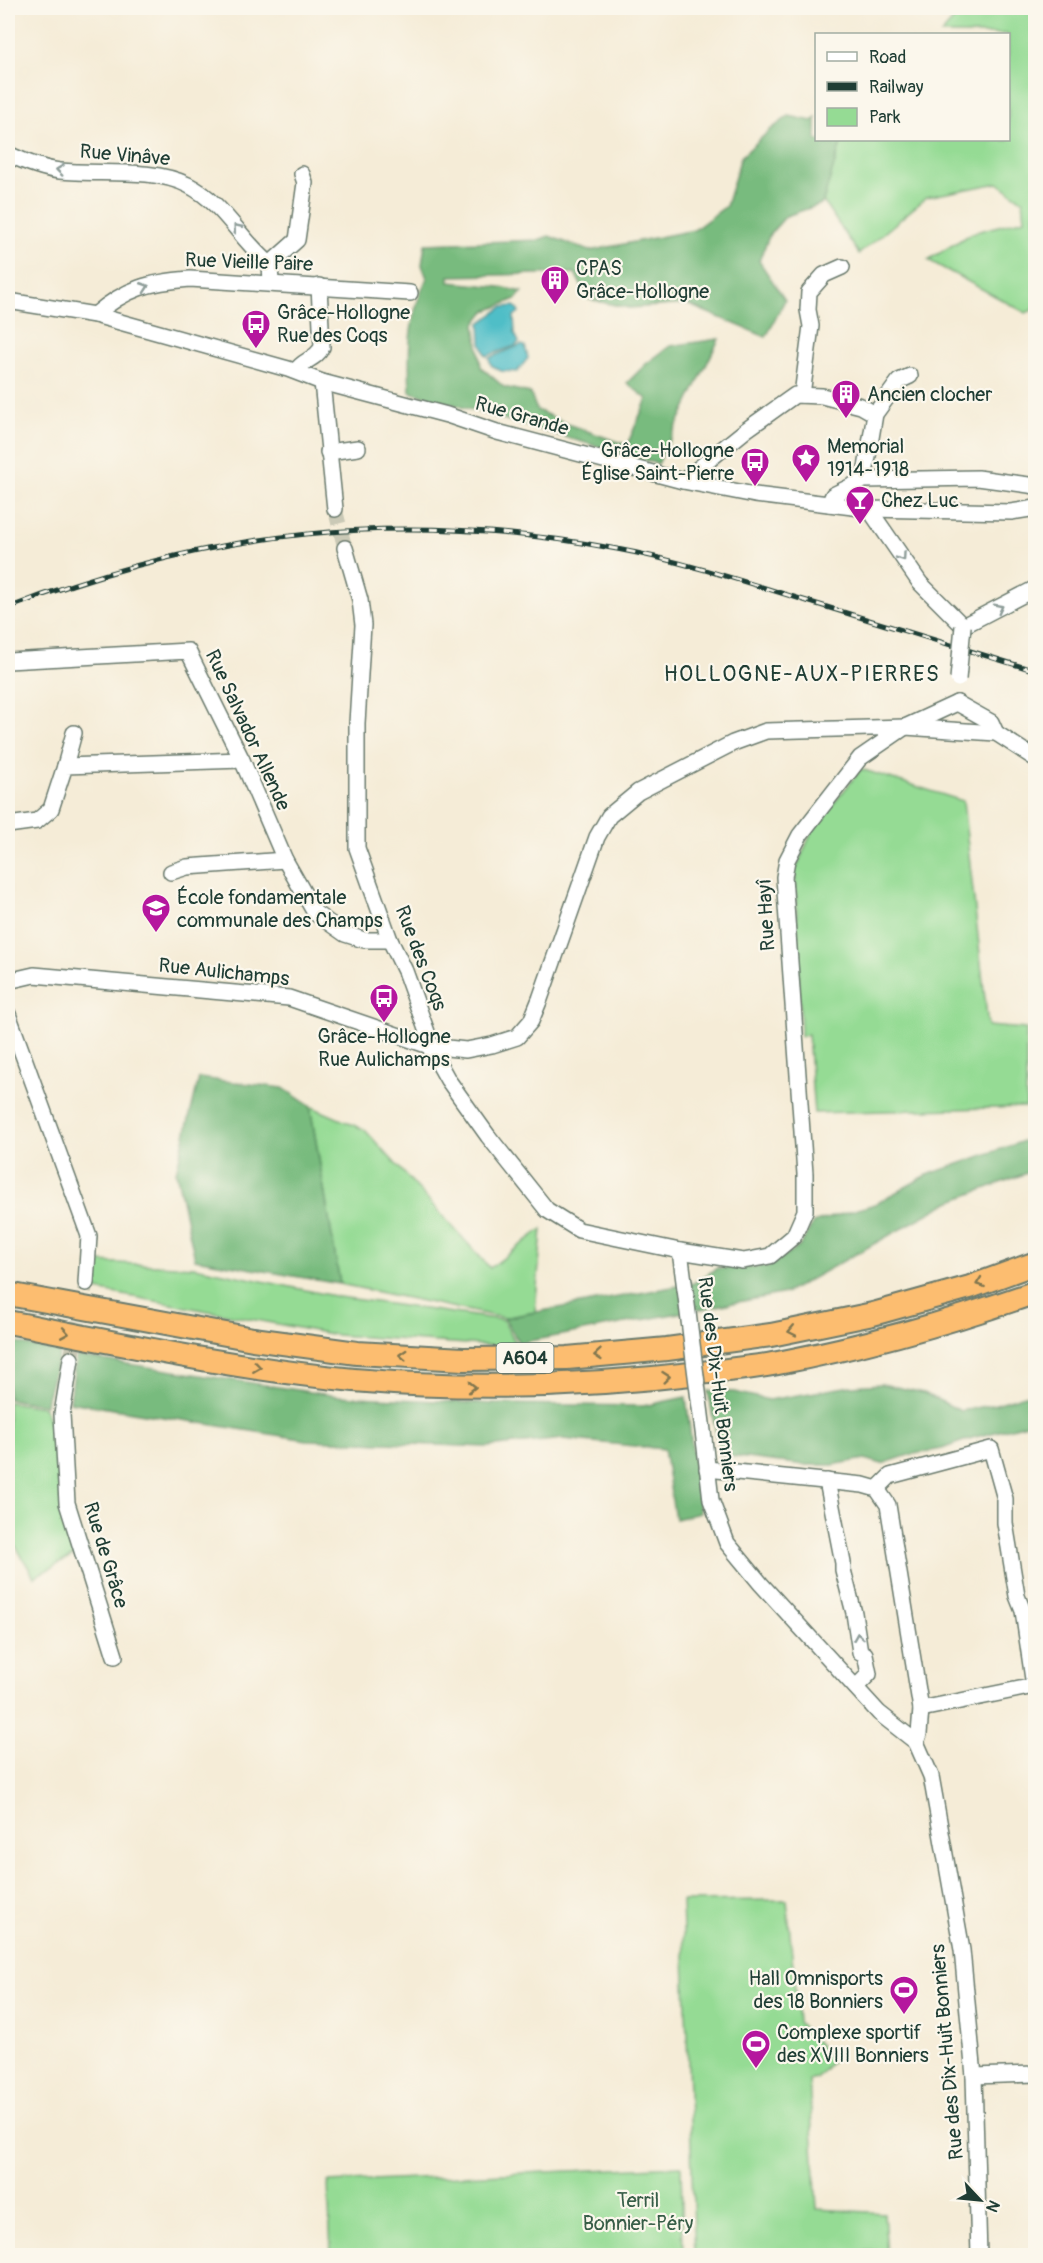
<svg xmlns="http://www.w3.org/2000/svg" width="1043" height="2263" font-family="Pangolin,sans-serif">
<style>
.green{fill:#95db94;stroke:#5a8c64;stroke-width:1.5}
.forest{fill:#78bb7e;stroke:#4c7c59;stroke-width:1.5}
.water{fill:#50bec7;stroke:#387e7e;stroke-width:1.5}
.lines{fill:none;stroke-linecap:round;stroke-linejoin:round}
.minor-tunnel{stroke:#cac9b6;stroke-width:15;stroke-dasharray:15 8;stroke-linecap:butt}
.minor-casing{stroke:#6a7a6d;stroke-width:18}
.highway-casing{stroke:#6a7a6d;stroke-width:26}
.minor{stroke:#fff;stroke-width:15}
.highway{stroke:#fcbd6f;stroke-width:22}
.rail-casing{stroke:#1f3d34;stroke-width:5}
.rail{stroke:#fbf7ec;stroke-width:3;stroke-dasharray:9;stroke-linecap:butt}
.minor-bridge-casing{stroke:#6a7a6d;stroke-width:18;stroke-linecap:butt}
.minor-bridge{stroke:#fff;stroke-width:15}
.oneway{stroke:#8f9e9a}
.oneway2{stroke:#82774f}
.labels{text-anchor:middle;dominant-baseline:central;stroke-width:4.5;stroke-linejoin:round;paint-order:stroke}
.shield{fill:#fbf7ec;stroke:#61756b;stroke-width:1.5}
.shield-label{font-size:18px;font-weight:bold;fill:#1f3d34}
.street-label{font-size:20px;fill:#1f3d34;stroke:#fbf7ec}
.poi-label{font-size:20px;fill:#1f3d34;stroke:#fbf7ec;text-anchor:start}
.park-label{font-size:20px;fill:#375d47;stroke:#fbf7ec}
.quarter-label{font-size:22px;letter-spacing:1.5px;fill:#1f3d34;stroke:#fbf7ec}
</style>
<rect width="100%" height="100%" fill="#fbf7ec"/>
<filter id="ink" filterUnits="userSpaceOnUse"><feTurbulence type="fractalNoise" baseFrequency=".0167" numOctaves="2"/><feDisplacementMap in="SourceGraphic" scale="12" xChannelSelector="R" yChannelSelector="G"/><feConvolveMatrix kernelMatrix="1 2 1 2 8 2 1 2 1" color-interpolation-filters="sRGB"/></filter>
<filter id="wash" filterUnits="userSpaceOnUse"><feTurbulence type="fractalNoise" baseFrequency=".008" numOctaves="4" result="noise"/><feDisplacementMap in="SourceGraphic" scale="24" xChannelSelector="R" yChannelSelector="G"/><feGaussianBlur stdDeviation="1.35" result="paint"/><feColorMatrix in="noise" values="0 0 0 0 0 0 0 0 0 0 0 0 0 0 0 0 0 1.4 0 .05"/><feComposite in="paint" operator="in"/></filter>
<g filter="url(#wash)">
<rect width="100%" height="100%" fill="#f5ecd7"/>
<g class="green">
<polygon points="964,8 1035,8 1035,309 1026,313 928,260 972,233 1025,219 1023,201 998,183 927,197 859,254 823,201 841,140 1008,140 1008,34 941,34"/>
<polygon points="861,769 963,801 988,1026 1026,1029 1026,1107 814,1113 808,1034 801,1037 795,871 812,831"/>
<polygon points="310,1106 365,1130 490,1268 542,1229 535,1312 504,1318 340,1284"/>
<polygon points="97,1262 195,1267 339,1297 503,1320 515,1342 496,1346 336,1335 91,1289"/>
<polygon points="8,1402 43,1407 54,1428 64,1503 77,1554 34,1577 8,1533"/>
<polygon points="787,1900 798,2022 833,2060 816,2078 809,2080 817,2209 884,2213 887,2255 882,2255 881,2251 695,2255 682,1901"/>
<polygon points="681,2166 683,2253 669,2256 331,2255 328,2182"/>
</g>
<g class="forest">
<path d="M789,116l23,5 4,-3v22h26l-20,64 -36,12 -16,18 -11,27 26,39 -19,37 -79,-33 -58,4 -41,-9 -13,-26 -126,3v6l51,5 22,5 -6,7 -32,13 -9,12 6,43 23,20 26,6 7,17 30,14 60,21 20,-46 -20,-16 19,-19 24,-18 49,-7 -61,125 -248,-72c-2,-43 -2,-74 17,-114l-5,-13 3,-21 113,-4 11,-4 40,15 105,-21 32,-24 15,-49 29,-27z"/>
<polygon points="199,1078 283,1088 310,1106 340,1284 195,1259 176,1172"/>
<polygon points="1035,1137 1035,1170 949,1202 786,1293 519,1343 504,1318 694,1283 717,1268 769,1266 800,1246 813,1223 875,1204 927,1175"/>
<polygon points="8,1341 60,1352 45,1405 8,1399"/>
<polygon points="76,1356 337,1396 495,1404 643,1406 686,1397 700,1513 675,1519 664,1449 563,1439 487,1447 307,1440 70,1402"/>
<polygon points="882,1384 924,1393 961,1411 996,1404 1035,1392 1035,1422 972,1438 942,1449 909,1455 882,1464 865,1459 832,1465 806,1465 720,1455 708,1391 734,1392 769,1400 851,1386"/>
</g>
<g class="water">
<polygon points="514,306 517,308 519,312 514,316 515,334 519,342 515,346 486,356 481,343 480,323 503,307"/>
<polygon points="521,345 525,346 528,358 517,372 501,371 491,365 489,358"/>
</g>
</g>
<g filter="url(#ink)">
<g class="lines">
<g class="minor-tunnel">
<polyline points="335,509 345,548"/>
<polyline points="71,1359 86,1283"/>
</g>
<g class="minor-casing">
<g id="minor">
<path d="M8,154c15,7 35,15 52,17 40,4 92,-4 128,14 36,18 52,55 82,79l1,19"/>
<polyline points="270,264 297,240 305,183 302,174"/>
<polyline points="8,301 95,315 288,369 322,382 447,415 497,432 683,481 755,495 869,509 1011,512 1036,508"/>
<path d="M95,315c31,-27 55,-33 95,-36l220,14"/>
<path d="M296,371c6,-11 20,-11 26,-24l-3,-61"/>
<polyline points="322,382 335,509"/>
<polyline points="802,395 811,326 808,310 809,292 824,275 842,267"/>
<polyline points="328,452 358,448"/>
<polyline points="864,480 875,414 899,381 910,376"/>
<polyline points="683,481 746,430 795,395 822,396 861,406 875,414"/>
<polyline points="829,504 833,495 864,480 978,478 1036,486"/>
<polyline points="869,509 920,583 963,626 1036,588"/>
<polyline points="345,548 360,600 363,625 357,723 357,848 390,940 405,971 427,1032 429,1046 448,1080 488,1136 547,1210 579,1230 680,1251 743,1261 770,1256 794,1236 805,1211 805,1174 784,877 787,860 800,835 860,758 905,727 957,703"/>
<polyline points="8,661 188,651 242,760 285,860 315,913 345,934 364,940 390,940"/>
<polyline points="957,703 991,722 996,733 1036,759"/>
<polyline points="65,766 74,733"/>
<polyline points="8,825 37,821 51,809 65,766 242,760"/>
<polyline points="171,872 187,867 285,860"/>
<polyline points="8,981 34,975 289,998 429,1046 466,1050 492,1045 517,1037 531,1021 540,999 597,837 609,816 638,792 733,743 766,731 905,727 996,733"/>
<polyline points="8,1014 89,1236 86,1283"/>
<polyline points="680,1251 685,1289"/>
<polyline points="71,1359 62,1414 67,1503 115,1656"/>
<polyline points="704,1439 711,1500 727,1543 761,1584 879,1713 916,1742 931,1776 962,1950 974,2076 979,2256"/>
<polyline points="707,1469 863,1485 877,1489 888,1505 921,1709 919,1734 916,1742"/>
<polyline points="827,1481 843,1563 843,1570 854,1613 860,1652 865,1654 869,1674 856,1687"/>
<polyline points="877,1489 890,1476 991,1449 1005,1499 1005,1523 1017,1596 1023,1611 1034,1686 921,1709"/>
<polyline points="974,2076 1036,2074"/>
</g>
</g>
<g class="highway-casing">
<g id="highway">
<polyline points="8,1294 253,1339 357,1353 463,1359 567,1358 667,1349 771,1335 873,1314 970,1287 1036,1263"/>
<path d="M8,1322c114,22 230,47 346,58 116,10 230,7 346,-7 26,-3 52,-5 78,-10 88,-17 173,-41 258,-71"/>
</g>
</g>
<use href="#minor" class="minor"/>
<use href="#highway" class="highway"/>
<g class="rail-casing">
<path id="rail" d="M8,608c203,-79 395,-99 609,-59 65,12 128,33 190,52 76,23 152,47 229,70"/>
</g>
<use href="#rail" class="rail"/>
<g class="minor-bridge-casing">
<g id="minor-bridge">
<polyline points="958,679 963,626"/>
<polyline points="685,1289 704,1439"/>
</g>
</g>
<use href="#minor-bridge" class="minor-bridge"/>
</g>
<defs><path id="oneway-chevron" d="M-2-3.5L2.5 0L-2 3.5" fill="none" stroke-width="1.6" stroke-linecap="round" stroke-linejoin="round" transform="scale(1.5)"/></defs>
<g class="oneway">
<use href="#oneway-chevron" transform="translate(60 170) rotate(-173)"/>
<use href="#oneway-chevron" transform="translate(237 228) rotate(-129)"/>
<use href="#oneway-chevron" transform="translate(145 287) rotate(-19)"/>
<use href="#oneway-chevron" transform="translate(902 557) rotate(55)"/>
<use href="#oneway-chevron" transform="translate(999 608) rotate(-27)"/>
<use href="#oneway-chevron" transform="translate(858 1637) rotate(-99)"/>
</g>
<g class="oneway2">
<use href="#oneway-chevron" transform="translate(980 1283) rotate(160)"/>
<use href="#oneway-chevron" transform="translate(792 1331) rotate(168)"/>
<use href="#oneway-chevron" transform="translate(65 1333) rotate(10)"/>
<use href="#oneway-chevron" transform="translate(403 1355) rotate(-177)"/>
<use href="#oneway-chevron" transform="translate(598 1355) rotate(175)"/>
<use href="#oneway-chevron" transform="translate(257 1367) rotate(8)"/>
<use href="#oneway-chevron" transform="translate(666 1377) rotate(-6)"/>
<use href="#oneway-chevron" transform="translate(472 1387)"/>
</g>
</g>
<defs>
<g id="building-pin" transform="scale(1.5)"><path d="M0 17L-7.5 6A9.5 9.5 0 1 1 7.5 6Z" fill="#b5179e" stroke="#fbf7ec"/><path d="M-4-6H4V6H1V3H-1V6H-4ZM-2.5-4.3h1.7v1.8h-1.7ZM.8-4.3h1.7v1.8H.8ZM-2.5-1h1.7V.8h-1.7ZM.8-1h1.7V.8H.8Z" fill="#fff"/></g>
<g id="bus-pin" transform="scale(1.5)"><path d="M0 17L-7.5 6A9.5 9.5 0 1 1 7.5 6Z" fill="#b5179e" stroke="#fbf7ec"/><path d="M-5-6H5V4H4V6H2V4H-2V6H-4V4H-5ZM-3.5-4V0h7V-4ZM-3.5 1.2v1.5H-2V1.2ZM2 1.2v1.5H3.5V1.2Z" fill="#fff"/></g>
<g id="sight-pin" transform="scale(1.5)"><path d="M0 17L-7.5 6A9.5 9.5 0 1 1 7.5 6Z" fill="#b5179e" stroke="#fbf7ec"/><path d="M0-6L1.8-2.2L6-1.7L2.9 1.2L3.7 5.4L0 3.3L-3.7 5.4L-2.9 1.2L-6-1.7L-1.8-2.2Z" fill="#fff"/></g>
<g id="bar-pin" transform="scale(1.5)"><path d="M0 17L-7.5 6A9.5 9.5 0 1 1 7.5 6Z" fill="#b5179e" stroke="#fbf7ec"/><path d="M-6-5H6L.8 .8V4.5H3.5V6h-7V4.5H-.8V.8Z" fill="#fff"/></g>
<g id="school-pin" transform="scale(1.5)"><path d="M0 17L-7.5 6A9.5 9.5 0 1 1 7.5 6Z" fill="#b5179e" stroke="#fbf7ec"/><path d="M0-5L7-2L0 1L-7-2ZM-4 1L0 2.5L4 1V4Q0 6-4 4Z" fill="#fff"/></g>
<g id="stadium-pin" transform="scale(1.5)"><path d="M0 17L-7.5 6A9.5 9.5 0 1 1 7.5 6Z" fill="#b5179e" stroke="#fbf7ec"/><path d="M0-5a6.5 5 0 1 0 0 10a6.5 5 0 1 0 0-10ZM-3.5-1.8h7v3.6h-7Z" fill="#fff"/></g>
</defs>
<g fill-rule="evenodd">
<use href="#building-pin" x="555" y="280"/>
<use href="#bus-pin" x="256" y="324"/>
<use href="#building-pin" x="846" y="394"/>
<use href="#sight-pin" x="806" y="458"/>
<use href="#bus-pin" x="755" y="462"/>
<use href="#bar-pin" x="860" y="500"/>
<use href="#school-pin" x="156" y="908"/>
<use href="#bus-pin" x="384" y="998"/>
<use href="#stadium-pin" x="904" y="1990"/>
<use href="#stadium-pin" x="756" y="2044"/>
</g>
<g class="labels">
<rect class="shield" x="496.5" y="1343" width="57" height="30" rx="4.5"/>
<g class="shield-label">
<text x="525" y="1358">A604</text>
</g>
<g class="street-label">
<text transform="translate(125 155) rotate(5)">Rue Vinâve</text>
<text transform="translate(249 262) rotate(2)">Rue Vieille Paire</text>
<text transform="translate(522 416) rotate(16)">Rue Grande</text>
<text transform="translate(248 730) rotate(65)">Rue Salvador Allende</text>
<text transform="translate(766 915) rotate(-93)">Rue Hayî</text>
<text transform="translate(421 958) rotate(69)">Rue des Coqs</text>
<text transform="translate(224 972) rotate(6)">Rue Aulichamps</text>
<text transform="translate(718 1384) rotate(83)">Rue des Dix-Huit Bonniers</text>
<text transform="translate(106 1555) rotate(73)">Rue de Grâce</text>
<text transform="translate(947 2052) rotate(-95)">Rue des Dix-Huit Bonniers</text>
</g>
<g class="poi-label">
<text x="576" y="268">CPAS<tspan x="576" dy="23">Grâce-Hollogne</tspan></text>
<text x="277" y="312">Grâce-Hollogne<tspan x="277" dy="23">Rue des Coqs</tspan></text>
<text x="867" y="394">Ancien clocher</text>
<text x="827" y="446">Memorial<tspan x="827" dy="23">1914-1918</tspan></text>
<text x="734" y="450" text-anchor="end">Grâce-Hollogne<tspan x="734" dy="23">Église Saint-Pierre</tspan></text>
<text x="881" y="500">Chez Luc</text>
<text x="177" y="897">École fondamentale<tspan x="177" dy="23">communale des Champs</tspan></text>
<text x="384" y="1036" text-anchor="middle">Grâce-Hollogne<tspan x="384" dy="23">Rue Aulichamps</tspan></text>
<text x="883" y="1978" text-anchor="end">Hall Omnisports<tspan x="883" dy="23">des 18 Bonniers</tspan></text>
<text x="777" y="2032">Complexe sportif<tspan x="777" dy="23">des XVIII Bonniers</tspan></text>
</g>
<g class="park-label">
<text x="638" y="2200">Terril<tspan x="638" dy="23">Bonnier-Péry</tspan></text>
</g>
<g class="quarter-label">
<text x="802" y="674">HOLLOGNE-AUX-PIERRES</text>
</g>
</g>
<rect width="1043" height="2263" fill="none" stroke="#fbf7ec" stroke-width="30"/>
<rect x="815" y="33" width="195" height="108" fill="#fbf7ec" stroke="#a3ada2" stroke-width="1.5"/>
<rect x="827" y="52" width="30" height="9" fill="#ffffff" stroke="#a3ada2" stroke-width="1.5"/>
<text x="869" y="63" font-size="18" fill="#1f3d34">Road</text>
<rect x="827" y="82" width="30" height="9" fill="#1f3d34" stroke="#a3ada2" stroke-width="1.5"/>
<text x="869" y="93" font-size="18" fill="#1f3d34">Railway</text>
<rect x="827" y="108" width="30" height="18" fill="#95db94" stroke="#a3ada2" stroke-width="1.5"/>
<text x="869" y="123" font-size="18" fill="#1f3d34">Park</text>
<g transform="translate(980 2200) rotate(116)" stroke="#fbf7ec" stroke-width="4.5" paint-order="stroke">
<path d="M0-4.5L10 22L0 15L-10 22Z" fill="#1f3d34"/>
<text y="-9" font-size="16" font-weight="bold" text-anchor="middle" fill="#1f3d34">N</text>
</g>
</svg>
